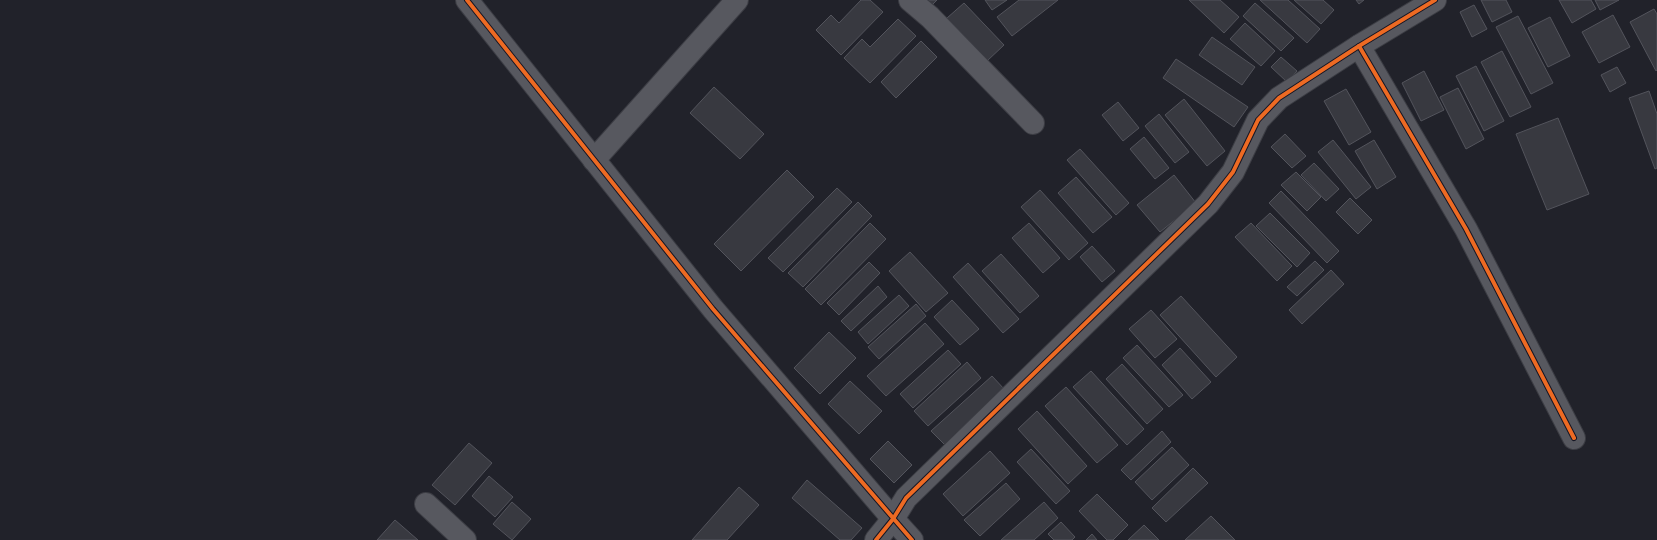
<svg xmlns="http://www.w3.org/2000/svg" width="1657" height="540" font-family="Lato,sans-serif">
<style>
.building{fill:#383940;stroke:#53545c}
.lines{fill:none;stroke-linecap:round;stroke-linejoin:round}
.minor-casing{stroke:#3c3d44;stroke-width:24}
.tertiary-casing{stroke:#3c3d44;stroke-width:24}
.minor{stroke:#57585f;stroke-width:22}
.tertiary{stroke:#57585f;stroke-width:22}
.cycleway-casing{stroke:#141524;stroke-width:6}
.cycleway{stroke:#ed6a23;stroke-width:4}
</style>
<rect width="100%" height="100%" fill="#21222a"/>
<g class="building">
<polygon points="861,0 870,0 883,12 841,55 816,30 831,15 839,23"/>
<polygon points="923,0 937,0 930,7"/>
<polygon points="985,0 1007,0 992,10"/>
<polygon points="1019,0 1058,0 1012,36 997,17"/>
<polygon points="1189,0 1220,0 1239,17 1224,33"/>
<polygon points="1260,0 1288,0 1320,29 1307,43"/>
<polygon points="1294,0 1323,0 1334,10 1321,24"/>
<polygon points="1356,0 1364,0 1359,4"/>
<polygon points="1481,0 1506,0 1512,12 1492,22"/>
<polygon points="1559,0 1591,0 1596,9 1572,23"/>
<polygon points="1595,0 1619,0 1600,10"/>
<polygon points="964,3 1004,45 987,61 947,18"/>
<polygon points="1255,3 1294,38 1281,51 1243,16"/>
<polygon points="1474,5 1487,29 1472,37 1460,12"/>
<polygon points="1654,9 1657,14 1657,70 1656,71 1630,22"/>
<polygon points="1613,15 1630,47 1599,63 1582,32"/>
<polygon points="1518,16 1553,83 1531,94 1496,27"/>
<polygon points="1550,17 1570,56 1548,67 1528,28"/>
<polygon points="898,19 916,36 870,83 844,58 862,39 870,47"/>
<polygon points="1245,23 1275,51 1261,66 1230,39"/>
<polygon points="1212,37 1255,67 1242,85 1199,55"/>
<polygon points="921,41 937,57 896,98 881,82"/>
<polygon points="1502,51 1531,107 1510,117 1481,62"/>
<polygon points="1281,57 1297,71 1287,82 1271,67"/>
<polygon points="1176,59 1248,107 1234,127 1163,78"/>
<polygon points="1476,66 1504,121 1484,131 1456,76"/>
<polygon points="1617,67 1626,83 1610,92 1601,75"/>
<polygon points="1424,71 1444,110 1421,121 1402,83"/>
<polygon points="714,87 764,134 740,159 690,113"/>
<polygon points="1458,88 1484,139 1466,149 1440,97"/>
<polygon points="1346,89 1371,132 1349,145 1324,101"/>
<polygon points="1649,91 1657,114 1657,168 1655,169 1629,98"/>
<polygon points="1184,99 1225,151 1207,166 1165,115"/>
<polygon points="1118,102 1139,128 1123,141 1102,115"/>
<polygon points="1159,114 1189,152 1175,163 1145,126"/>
<polygon points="1558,118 1589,194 1547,210 1516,134"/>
<polygon points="1285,134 1306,156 1292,168 1271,147"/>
<polygon points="1144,137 1169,168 1155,179 1130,149"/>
<polygon points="1333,140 1371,187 1356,199 1318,152"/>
<polygon points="1374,140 1396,177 1377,189 1355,151"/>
<polygon points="1080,149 1129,203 1116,215 1067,160"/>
<polygon points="1314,163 1339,189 1326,201 1301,175"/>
<polygon points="787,170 814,197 741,271 714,244"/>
<polygon points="1296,172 1321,197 1307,211 1281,185"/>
<polygon points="1174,175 1196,203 1160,232 1137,205"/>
<polygon points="1076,177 1112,217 1093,233 1058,193"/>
<polygon points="837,188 852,202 783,272 768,258"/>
<polygon points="1040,190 1088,243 1069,260 1021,207"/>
<polygon points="1281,191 1339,251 1327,263 1269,203"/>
<polygon points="1350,198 1372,220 1358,234 1336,212"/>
<polygon points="858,202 872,216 803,287 788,273"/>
<polygon points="1270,213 1310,253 1297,267 1256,226"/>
<polygon points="870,223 886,239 821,305 805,289"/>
<polygon points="1029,223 1060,258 1043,273 1012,238"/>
<polygon points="1251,223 1292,266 1277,281 1235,237"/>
<polygon points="1092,246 1115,271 1102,282 1080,257"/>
<polygon points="910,252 948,293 926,312 889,271"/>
<polygon points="1001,254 1039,296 1020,313 982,271"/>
<polygon points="1315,261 1324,270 1297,296 1287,287"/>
<polygon points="869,262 880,273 839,315 827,303"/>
<polygon points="968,263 1019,319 1003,333 953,277"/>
<polygon points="1331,270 1344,284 1302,324 1289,310"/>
<polygon points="878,286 887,297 851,331 841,321"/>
<polygon points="899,295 909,306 868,344 858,332"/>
<polygon points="1181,296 1237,357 1216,377 1160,315"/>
<polygon points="952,300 979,329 960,345 934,317"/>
<polygon points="916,304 926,316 879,359 868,347"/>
<polygon points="1151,310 1177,339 1155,358 1129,329"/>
<polygon points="925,323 944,344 886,396 867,376"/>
<polygon points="829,332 856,358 820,394 794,368"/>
<polygon points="1137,345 1183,395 1169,407 1123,358"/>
<polygon points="1180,348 1211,382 1192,399 1162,365"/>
<polygon points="948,350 961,364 913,408 900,394"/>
<polygon points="967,362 981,378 928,426 914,411"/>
<polygon points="1122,364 1163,409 1147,424 1106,379"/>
<polygon points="1091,371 1144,429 1127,445 1073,387"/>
<polygon points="992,376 1005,390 945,445 931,431"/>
<polygon points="850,381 882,411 859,434 828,404"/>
<polygon points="1066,387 1118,445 1097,463 1045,406"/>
<polygon points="1037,411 1087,466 1068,484 1018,429"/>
<polygon points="1162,431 1171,442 1131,480 1121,470"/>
<polygon points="888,441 912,465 894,483 870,459"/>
<polygon points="469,443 492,463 455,505 432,485"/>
<polygon points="1172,447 1189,465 1152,500 1135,482"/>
<polygon points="1031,449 1070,491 1056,504 1017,462"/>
<polygon points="990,451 1010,473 963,516 943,494"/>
<polygon points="1193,468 1208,483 1166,522 1152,508"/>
<polygon points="489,476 513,497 495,517 472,496"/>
<polygon points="807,480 862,528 851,540 840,540 792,498"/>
<polygon points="1006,483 1020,499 980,536 964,520"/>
<polygon points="739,487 759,505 727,540 692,540"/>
<polygon points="1097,494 1128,525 1113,540 1107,540 1079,511"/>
<polygon points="512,502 531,519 512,540 493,524"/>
<polygon points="1044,502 1058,518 1034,540 1001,540"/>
<polygon points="1211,516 1235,540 1185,540"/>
<polygon points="395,520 418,540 377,540"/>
<polygon points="1061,522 1075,537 1072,540 1054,540 1048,534"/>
<polygon points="1144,525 1159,540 1128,540"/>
<polygon points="1092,534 1097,540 1086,540"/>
</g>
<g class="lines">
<g class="minor-casing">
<g id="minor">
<polyline points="467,0 713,309 893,519"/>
<polyline points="910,0 930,17 1033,123"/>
<polyline points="1359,46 1466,229 1574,438"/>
<polyline points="594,160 737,0"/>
<polyline points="426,504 465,540"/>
</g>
</g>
<g class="tertiary-casing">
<g id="tertiary">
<polyline points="893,519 912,540"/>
<polyline points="876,540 893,519 906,498 1208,204 1233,172 1258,120 1279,98 1359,46 1435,0"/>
</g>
</g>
<use href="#minor" class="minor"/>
<use href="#tertiary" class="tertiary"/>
<g class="cycleway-casing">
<g id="cycleway">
<polyline points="467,0 713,309 912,540"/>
<polyline points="1359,46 1466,229 1574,438"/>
<polyline points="876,540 893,519 906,498 1208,204 1233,172 1258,120 1279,98 1359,46 1435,0"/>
</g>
</g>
<use href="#cycleway" class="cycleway"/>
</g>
</svg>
